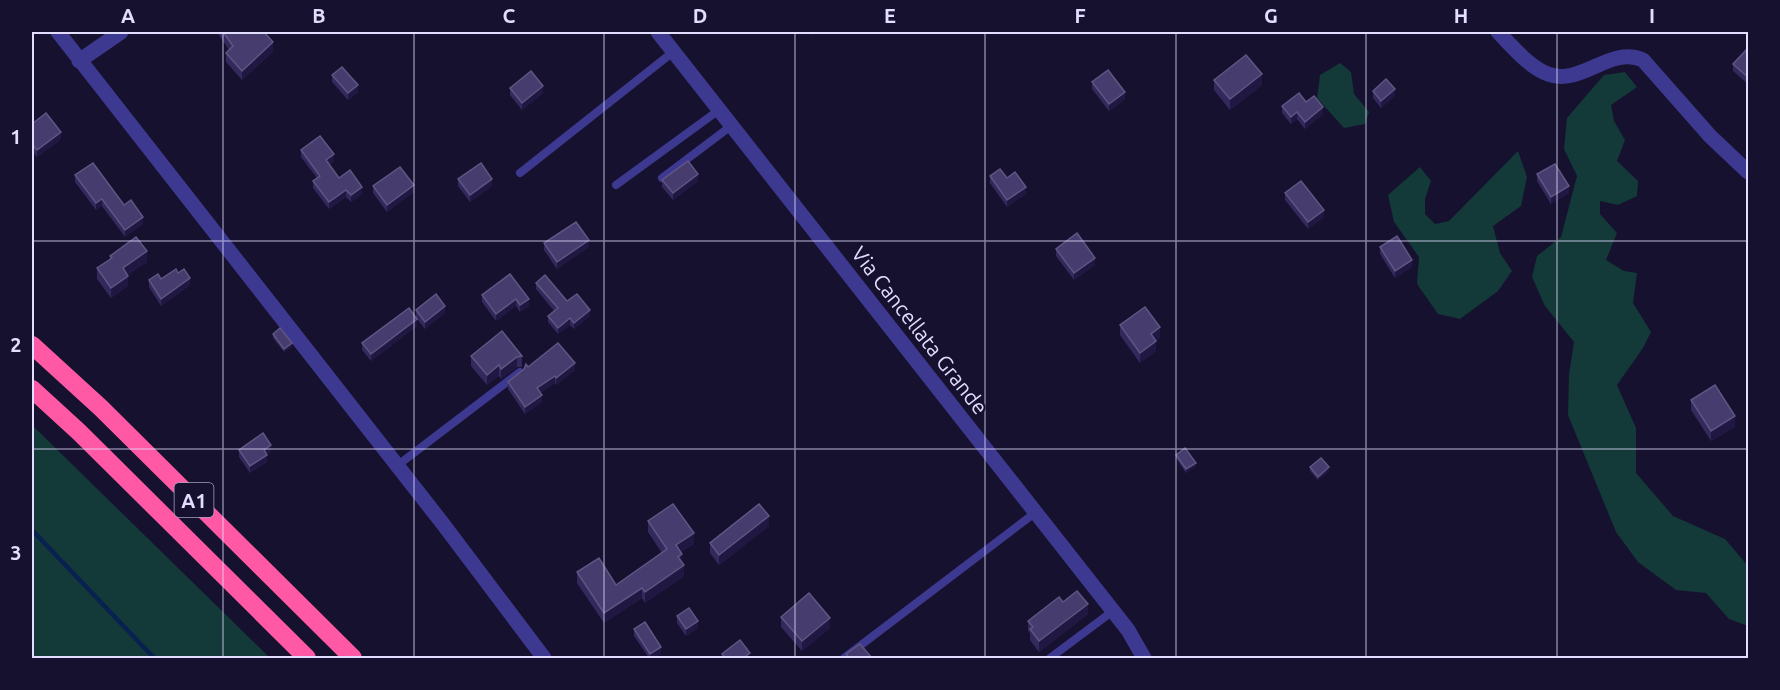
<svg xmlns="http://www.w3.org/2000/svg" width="1780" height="690" font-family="Ubuntu,sans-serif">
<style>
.green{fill:#133938}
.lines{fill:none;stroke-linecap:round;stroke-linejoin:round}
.stream{stroke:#082150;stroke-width:4.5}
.lane{stroke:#3e3990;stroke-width:8}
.street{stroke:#3e3990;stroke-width:15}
.highway{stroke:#ff59a6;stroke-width:18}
.wall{fill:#34295c}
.shaded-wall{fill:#201742}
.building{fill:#473c6e;stroke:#5f5684;stroke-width:1.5}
.grid{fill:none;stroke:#e2deff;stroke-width:1.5;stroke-opacity:0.55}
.labels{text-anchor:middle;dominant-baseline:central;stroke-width:4.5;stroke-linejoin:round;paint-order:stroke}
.shield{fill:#16112e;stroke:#a5a0c0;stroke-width:1.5}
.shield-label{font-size:20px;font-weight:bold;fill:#e2deff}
.street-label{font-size:21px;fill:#e2deff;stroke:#16112e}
.neatline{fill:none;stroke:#e2deff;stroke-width:2}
.grid-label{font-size:20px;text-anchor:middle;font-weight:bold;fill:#e2deff}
</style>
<rect width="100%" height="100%" fill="#16112e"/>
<g class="green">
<polygon points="1340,63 1351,72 1354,94 1369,112 1365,124 1344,128 1317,98 1320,75"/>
<polygon points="1625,72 1637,87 1611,105 1614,121 1625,140 1617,161 1638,181 1637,196 1618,205 1600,201 1600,214 1617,233 1606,260 1624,271 1637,273 1633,303 1651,332 1643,348 1617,385 1636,428 1636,473 1673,516 1725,539 1748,566 1748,626 1729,619 1706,593 1676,590 1638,562 1616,532 1568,415 1569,374 1574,342 1545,306 1532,277 1537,256 1561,237 1577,176 1564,149 1567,118 1604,75"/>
<polygon points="1518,151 1527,177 1521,206 1493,226 1500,253 1512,271 1498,291 1460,319 1438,314 1417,284 1419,257 1394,222 1388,195 1420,167 1431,181 1425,199 1425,214 1435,224 1449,221"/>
<polygon points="32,425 270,658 35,658 32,656"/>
</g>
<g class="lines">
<polyline class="stream" points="32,530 154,658"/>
<g class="lane">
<polyline points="520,173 673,52"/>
<polyline points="662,178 731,126"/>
<polyline points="616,185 719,110"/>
<polyline points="398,465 520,372"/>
<polyline points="844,658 1036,512"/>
<polyline points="1050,658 1113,611"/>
</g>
<g class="street">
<polyline points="58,32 443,524 544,658"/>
<polyline points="658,32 1128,630 1144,658"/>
<path d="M1498,32c14,14 31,35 50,42 32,13 63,-29 95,-14l67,76 38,36"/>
<polyline points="79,61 121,32"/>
</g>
<g class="highway">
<polyline points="32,345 101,408 353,658"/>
<polyline points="32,389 79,432 307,658"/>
</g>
</g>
<g class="wall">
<polygon points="217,32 264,32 273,52 242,80 226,62 226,53 229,50"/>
<polygon points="1749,47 1749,85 1733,71 1733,64"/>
<polygon points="332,75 358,92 348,100 332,82"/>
<polygon points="1214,80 1262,85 1230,110 1214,90"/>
<polygon points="1092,82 1125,99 1109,111 1092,89"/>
<polygon points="510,88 543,93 522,110 510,95"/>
<polygon points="1373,91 1395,96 1381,108 1373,98"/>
<polygon points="1306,102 1323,114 1305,129 1297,119 1291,124 1282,113 1282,106"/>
<polygon points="32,124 61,139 37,157 32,151"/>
<polygon points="301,150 334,161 329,165 339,178 362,194 351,202 346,197 329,209 313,188 313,181 317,178 301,157"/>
<polygon points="1537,174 1569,193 1551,204 1537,181"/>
<polygon points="75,175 124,205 143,224 125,237 102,206 96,210 75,182"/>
<polygon points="990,176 1007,178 1026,194 1007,207 990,183"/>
<polygon points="458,179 492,186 470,202 458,186"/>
<polygon points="662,180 698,181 673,200 662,187"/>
<polygon points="373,186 414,192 387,212 373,193"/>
<polygon points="1285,193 1324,217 1308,229 1285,200"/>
<polygon points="544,243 589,247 557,269 544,250"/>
<polygon points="1380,247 1412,267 1395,278 1380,254"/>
<polygon points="1056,249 1095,265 1074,280 1056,256"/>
<polygon points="110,256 147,262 127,275 128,286 111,298 97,279 97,268 110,259"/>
<polygon points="510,274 529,306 520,312 516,306 496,321 482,302 482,295"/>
<polygon points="161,279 190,285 161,306 149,287 149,280"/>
<polygon points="536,283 567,301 590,316 574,329 570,325 558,334 548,322 548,316 554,311 536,289"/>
<polygon points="416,310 445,313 425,329 417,319 417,326 371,361 362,350 362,343 416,317"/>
<polygon points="1120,325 1160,337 1156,341 1156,351 1140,363 1120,335"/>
<polygon points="273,334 292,347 284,352 273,338"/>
<polygon points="471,356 522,356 522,367 517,367 501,379 499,376 487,385 471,366"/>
<polygon points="528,367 575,370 556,385 555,383 540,393 542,402 525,414 508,389 508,382"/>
<polygon points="1691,400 1735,427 1711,441 1691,410"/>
<polygon points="239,450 271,452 267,455 267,462 250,473 239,457"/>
<polygon points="1176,455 1196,466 1186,473 1176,458"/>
<polygon points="1310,467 1329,471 1318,480 1310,471"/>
<polygon points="648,521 694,544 681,552 684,576 645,603 642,598 604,623 577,583 577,572 616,585 662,553 648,532"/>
<polygon points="769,526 719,565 710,553 710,543"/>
<polygon points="1063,602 1088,614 1039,652 1030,640 1030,633 1028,631 1028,621"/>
<polygon points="677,616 698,628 686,636 677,623"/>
<polygon points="781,617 830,628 802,651 781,627"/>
<polygon points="634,629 661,654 654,658 649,658 634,636"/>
</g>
<g class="shaded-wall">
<polygon points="811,32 816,32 811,36"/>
<polygon points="273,42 273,52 242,80 242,71"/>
<polygon points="1262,74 1262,85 1230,110 1230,99"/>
<polygon points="358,85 358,92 348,100 348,93"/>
<polygon points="543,86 543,93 522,110 522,103"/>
<polygon points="1395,89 1395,96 1381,108 1381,101"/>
<polygon points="1125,92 1125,99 1109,111 1109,104"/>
<polygon points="1323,107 1323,114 1305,129 1305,122"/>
<polygon points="1297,112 1297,119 1291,124 1291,117"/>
<polygon points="61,132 61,139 37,157 37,150"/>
<polygon points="334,154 334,161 326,167 326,160"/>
<polygon points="698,174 698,181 673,200 673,193"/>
<polygon points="492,179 492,186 470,202 470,195"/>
<polygon points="414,185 414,192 387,212 387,205"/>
<polygon points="1569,186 1569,193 1551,204 1551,197"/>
<polygon points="362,187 362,194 351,202 351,195"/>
<polygon points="1026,187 1026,194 1007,207 1007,200"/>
<polygon points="346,190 346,197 329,209 329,202"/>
<polygon points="102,199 102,206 96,210 96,203"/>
<polygon points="1324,210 1324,217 1308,229 1308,222"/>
<polygon points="143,217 143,224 125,237 125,230"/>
<polygon points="589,240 589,247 557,269 557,262"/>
<polygon points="147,251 147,262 123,279 123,268"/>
<polygon points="1095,258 1095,265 1074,280 1074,273"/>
<polygon points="1412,260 1412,267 1395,278 1395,271"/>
<polygon points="128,276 128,286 111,298 111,288"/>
<polygon points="190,278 190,285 161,306 161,299"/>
<polygon points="516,299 516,306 496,321 496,314"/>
<polygon points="529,299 529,306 520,312 520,305"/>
<polygon points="445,306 445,313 425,329 425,322"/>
<polygon points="590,310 590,316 574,329 574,323"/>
<polygon points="570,318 570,325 558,334 558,328"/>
<polygon points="417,319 417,326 371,361 371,354"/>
<polygon points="1160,327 1160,337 1151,344 1151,334"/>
<polygon points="1156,341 1156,351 1140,363 1140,353"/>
<polygon points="292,343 292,347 284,352 284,349"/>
<polygon points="517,357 517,367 501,379 501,369"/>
<polygon points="575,363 575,370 556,385 556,378"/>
<polygon points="499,365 499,376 487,385 487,375"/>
<polygon points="555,376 555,383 537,395 537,388"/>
<polygon points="542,395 542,402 525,414 525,407"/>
<polygon points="1735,416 1735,427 1711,441 1711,431"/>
<polygon points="271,445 271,452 267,455 267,462 250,473 250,466 264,450"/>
<polygon points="1196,463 1196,466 1186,473 1186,469"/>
<polygon points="1329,467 1329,471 1318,480 1318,477"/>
<polygon points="769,516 769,526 719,565 719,555"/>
<polygon points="694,533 694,544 676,556 676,545"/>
<polygon points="682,554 682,564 678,557"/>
<polygon points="684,565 684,576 645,603 645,592"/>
<polygon points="642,588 642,598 604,623 604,613"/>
<polygon points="1088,604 1088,614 1039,652 1039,641"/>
<polygon points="830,618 830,628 802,651 802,641"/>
<polygon points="698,621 698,628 686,636 686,629"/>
<polygon points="661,647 661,654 654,658 650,658 650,654"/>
</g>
<g class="building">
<polygon points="223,32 264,32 273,42 242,71 226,53 233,46"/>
<polygon points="1749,47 1749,78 1733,64"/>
<polygon points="1246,55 1262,74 1230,99 1214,80"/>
<polygon points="342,67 358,85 348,93 332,75"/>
<polygon points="1108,70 1125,92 1109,104 1092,82"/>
<polygon points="531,71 543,86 522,103 510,88"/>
<polygon points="1386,79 1395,89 1381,101 1373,91"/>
<polygon points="1299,93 1306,102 1314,96 1323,107 1305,122 1297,112 1291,117 1282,106"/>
<polygon points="46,113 61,132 37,150 32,144 32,124"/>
<polygon points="320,136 334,154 326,160 339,178 350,170 362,187 351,195 346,190 329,202 313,181 320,176 301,150"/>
<polygon points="688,161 698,174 673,193 662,180"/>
<polygon points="93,163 124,205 131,200 143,217 125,230 102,199 96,203 75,175"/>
<polygon points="481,163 492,179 470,195 458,179"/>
<polygon points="1555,164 1569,186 1551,197 1537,174"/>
<polygon points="400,167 414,185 387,205 373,186"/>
<polygon points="1000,169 1007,178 1015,172 1026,187 1007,200 990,176"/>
<polygon points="1301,181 1324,210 1308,222 1285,193"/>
<polygon points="576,222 589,240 557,262 544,243"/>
<polygon points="1077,233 1095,258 1074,273 1056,249"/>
<polygon points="1397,236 1412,260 1395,271 1380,247"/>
<polygon points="136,237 147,251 123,268 128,276 111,288 97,268 112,258 110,256"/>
<polygon points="176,269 178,273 184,269 190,278 161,299 149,280 158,274 161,279"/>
<polygon points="510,274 529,299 520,305 516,299 496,314 482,295"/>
<polygon points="545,275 567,301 577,294 590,310 574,323 570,318 558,328 548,316 558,308 536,283"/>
<polygon points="436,294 445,306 425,322 416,310"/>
<polygon points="1145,307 1160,327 1151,334 1156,341 1140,353 1120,325"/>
<polygon points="409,308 417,319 371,354 362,343"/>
<polygon points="280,328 292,343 284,349 273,334"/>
<polygon points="502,331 522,356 517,357 501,369 499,365 487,375 471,356"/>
<polygon points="558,343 575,363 556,378 555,376 537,388 542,395 525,407 508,382 524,369 526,364 528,367"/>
<polygon points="1715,385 1735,416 1711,431 1691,400"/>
<polygon points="263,433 271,445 264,450 267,455 250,466 239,450"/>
<polygon points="1185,448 1196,463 1186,469 1176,455"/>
<polygon points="1321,458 1329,467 1318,477 1310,467"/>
<polygon points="673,504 694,533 676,545 682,554 678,557 684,565 645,592 642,588 604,613 577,572 599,558 616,585 667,549 648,521"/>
<polygon points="759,504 769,516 719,555 710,543"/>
<polygon points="1077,591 1088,604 1039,641 1030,629 1033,627 1028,621 1059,597 1063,602"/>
<polygon points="809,593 830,618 802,641 781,617"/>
<polygon points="689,608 698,621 686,629 677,616"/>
<polygon points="645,622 661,647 650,654 634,629"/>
<polygon points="740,640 750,653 746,656 748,658 725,658 722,654"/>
<polygon points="860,644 872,658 849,658 846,654"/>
</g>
<path class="grid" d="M223,32v626M414,32v626M604,32v626M795,32v626M985,32v626M1176,32v626M1366,32v626M1557,32v626M32,241h1716M32,449h1716"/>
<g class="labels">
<rect class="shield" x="174.5" y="483" width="39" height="34" rx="4.5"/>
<g class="shield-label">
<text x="194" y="500">A1</text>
</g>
<g class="street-label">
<text transform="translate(920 330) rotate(52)">Via Cancellata Grande</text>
</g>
</g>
<rect width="1780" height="690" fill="none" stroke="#16112e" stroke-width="66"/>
<rect x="33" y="33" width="1714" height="624" class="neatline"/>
<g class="grid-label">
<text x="128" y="23">A</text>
<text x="319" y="23">B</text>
<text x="509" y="23">C</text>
<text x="700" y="23">D</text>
<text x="890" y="23">E</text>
<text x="1080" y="23">F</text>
<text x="1271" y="23">G</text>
<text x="1461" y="23">H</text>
<text x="1652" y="23">I</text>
<text x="16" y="144">1</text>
<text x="16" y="352">2</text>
<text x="16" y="560">3</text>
</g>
</svg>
